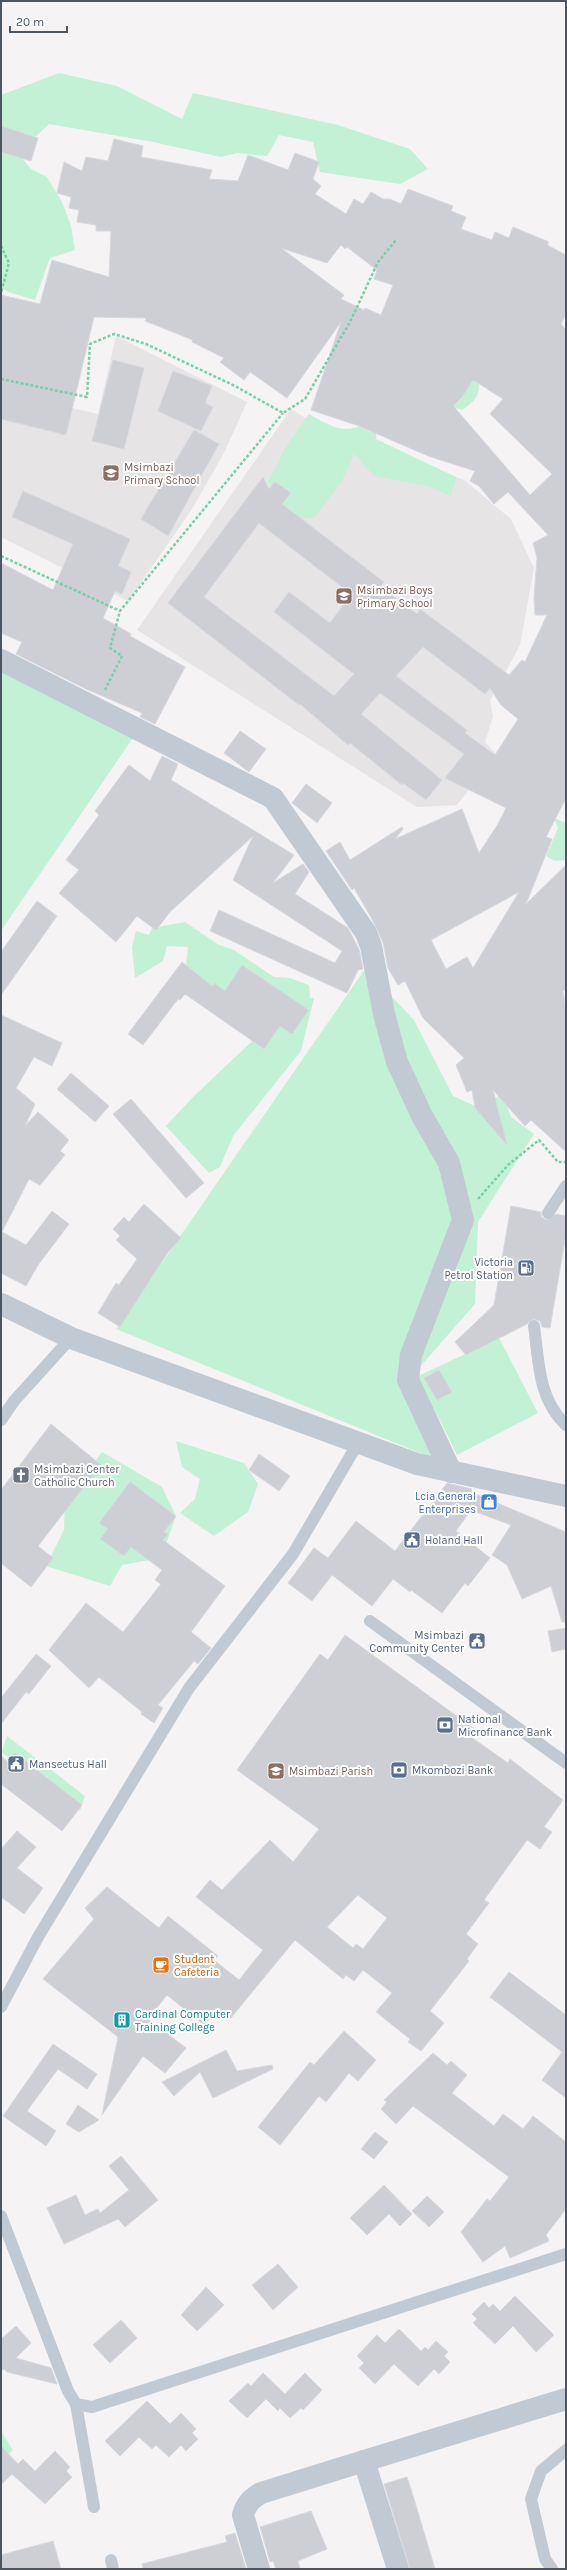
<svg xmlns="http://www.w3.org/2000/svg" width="567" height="2570" font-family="Karla,sans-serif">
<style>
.education{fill:#e6e4e5}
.green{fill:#c3f1d5}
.building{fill:#cdcfd5;stroke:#d7d9de;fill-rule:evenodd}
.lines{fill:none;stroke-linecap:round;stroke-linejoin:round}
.path{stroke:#7ad0a6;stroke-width:2.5;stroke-dasharray:3 2;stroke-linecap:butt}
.lane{stroke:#c1cad2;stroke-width:12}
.street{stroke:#c1cad2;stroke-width:22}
.labels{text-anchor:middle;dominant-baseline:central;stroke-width:4;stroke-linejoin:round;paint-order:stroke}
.education-label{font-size:11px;fill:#785e54;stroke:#fff;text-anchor:start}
.service-label{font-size:11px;fill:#4e5e75;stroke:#fff;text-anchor:start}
.worship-label{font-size:11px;fill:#5b616d;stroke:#fff;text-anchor:start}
.shop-label{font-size:11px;fill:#366cbe;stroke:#fff;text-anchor:end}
.food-label{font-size:11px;fill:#c56008;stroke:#fff;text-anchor:start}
.culture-label{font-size:11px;fill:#0d838f;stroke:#fff;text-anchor:start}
</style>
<rect width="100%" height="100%" fill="#f5f3f3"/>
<g class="education">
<polygon points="116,336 247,402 224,453 192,509 128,601 1,537 1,391 98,414"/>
<polygon points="291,409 327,431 464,480 511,519 534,568 520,645 490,701 493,716 485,742 497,755 457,805 417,807 137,630"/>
</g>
<g class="green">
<polygon points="59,73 117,86 182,119 193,93 338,125 410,149 428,169 400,184 320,172 313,142 279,135 267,156 237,153 221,157 153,142 49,124 18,153 31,169 47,177 62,202 71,226 75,250 50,258 35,300 8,292 1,287 1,95"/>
<path d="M397,365l81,16c4,13 -5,22 -16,29l-13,-4z"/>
<path d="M309,414c30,17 35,20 68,6l-1,19 80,38 -5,19 -24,-10 -53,-10 -20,-23 -12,28 -28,37h-21l-25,-36 17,-34z"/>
<polygon points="1,666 139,729 1,931"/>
<polygon points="554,818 566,823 566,860 555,861 546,856 558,828"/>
<polygon points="185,922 219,945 234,950 274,977 290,978 309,985 310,998 314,998 301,1051 233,1136 220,1167 209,1173 166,1126 194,1096 267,1027 242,996 178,977 186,965 188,947 167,946 163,961 135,978 132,947 136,931 149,935 152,928"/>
<polygon points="365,969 414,1020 453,1096 477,1107 503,1094 511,1117 534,1134 478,1222 475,1304 412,1376 414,1378 499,1338 538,1413 457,1455 438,1416 417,1383 450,1454 430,1457 116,1329"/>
<polygon points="176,1441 244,1463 258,1484 248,1512 214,1536 180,1513 195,1499 200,1479 182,1467"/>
<polygon points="102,1452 162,1487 176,1516 161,1558 122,1565 110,1586 46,1566 64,1530 65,1502"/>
<polygon points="7,1736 85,1796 80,1811 2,1752"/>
<polygon points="1,2431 13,2450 7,2456 1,2455"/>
</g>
<g class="building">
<polygon points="1,126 38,138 31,161 1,152"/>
<path d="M114,139l29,7 -2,11 71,13 -3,9 29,2 10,-26 40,15 7,-17 24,9 -6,17 8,7 -6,8 31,20 8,-15 9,5 8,-12 12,7h7l11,5 7,-15 45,17 -2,5 15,6 -5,12 31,11 3,-8 14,6 4,-11 36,15 -2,3 19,10v59l-5,10 5,6v468l-20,39 6,2 -26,65 40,-39v125l-3,1 3,19v142l-35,-32 -6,6 -32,-36 14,55 -32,-37 -3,-18 -5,2 -11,-27 8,-7 -41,-40 -18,-37 -7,4 -10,-17 -5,-26 -11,-23 -18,-31 -2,2 -26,-39 14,-9 10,18 52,-33 1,2 -8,10 67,-30 17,44 19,-29 8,-16 -61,-30 19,-24 -84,-61 -19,21 81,66 -16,20 -23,-17 -1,2 -52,-42 -2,2 -48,-41 -1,1 -131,-102 95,-126 6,12 6,-7 16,11 -9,11 102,78 -4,5 37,27 3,-5 89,66 13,-15 3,2 22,-47h-12l-1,-17 3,-40 -4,-15 15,-8 -40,-43 -14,12 -15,-18 -9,-5 5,-10 -47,-15 -69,-30 -48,-16 30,-88 -54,76 -37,-26 -6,8 -24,-18 4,-4 -32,-16 1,-2 -48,-19 1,-3 -52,-1 -28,118 -65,-16v-124l39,9 12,-44 57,17 2,-46h-15v-6l-19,-3 2,-12 -10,-2 2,-11 -14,-4 7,-31 18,9 4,-14 22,4zM341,245l4,4 2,-2 30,23 -3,9 19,6 -12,30 -16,-7 -1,2 -23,-11 3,-4 -63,-47 46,15zM473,380l30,19 -13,15 62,60 -22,21 -75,-87 -1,-3 8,-8zM259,523l92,71 -21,29 -41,-31 -15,20 80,62 -20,22 -130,-99zM423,647l62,47 5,-6 11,17 17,14 -23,36 -30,-22 2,-3 -71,-54zM519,892l-46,76 -6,-11 -21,12 -15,-29z"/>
<polygon points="113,360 144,368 124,449 92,441"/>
<polygon points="173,371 212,386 205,403 213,407 201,431 158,411"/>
<polygon points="194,430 219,444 168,536 141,519"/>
<polygon points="23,491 130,539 118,566 131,572 122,594 115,591 103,618 131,634 130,636 185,667 155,724 140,717 142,713 86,689 16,654 22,642 1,633 1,563 53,590 73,544 12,517"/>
<polygon points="240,731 266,749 249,772 224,753"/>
<polygon points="162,756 178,764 171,780 294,855 273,883 303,864 309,872 295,894 348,928 359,949 363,969 358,970 347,993 210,931 219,910 335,963 342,951 233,880 253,836 170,912 156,930 137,916 116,942 59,893 79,870 66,860 99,815 95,811 129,765 150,781"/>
<polygon points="306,784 332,803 317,823 292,803"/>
<polygon points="37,901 57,916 1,995 1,952"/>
<polygon points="182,962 212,986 214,983 225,991 242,965 309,1010 292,1034 280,1026 264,1049 185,994 180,1000 178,999 143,1045 128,1034"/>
<polygon points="1,1015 62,1043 52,1066 34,1057 16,1088 35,1104 25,1126 38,1112 69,1140 60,1151 65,1155 40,1185 29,1179 2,1232 26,1245 52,1211 69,1224 38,1265 26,1286 1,1273"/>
<polygon points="71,1073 109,1106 95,1122 57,1089"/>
<polygon points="131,1099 204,1183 186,1198 113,1114"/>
<polygon points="144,1204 181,1238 168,1252 120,1327 98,1313 116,1283 119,1285 137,1259 116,1240 120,1236 113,1229 124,1217 129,1222"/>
<polygon points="511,1206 541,1212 541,1217 547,1220 556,1214 566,1216 566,1234 550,1328 542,1327 540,1321 533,1319 527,1324 466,1355 455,1342 494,1305"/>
<polygon points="439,1370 452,1392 437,1400 424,1378"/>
<polygon points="51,1424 101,1465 38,1546 53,1558 31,1587 1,1563 1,1490"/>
<polygon points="259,1454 290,1476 279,1491 249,1470"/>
<polygon points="130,1482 176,1516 164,1532 168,1534 163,1540 225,1586 191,1632 211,1648 198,1664 194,1661 158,1705 163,1708 154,1723 141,1714 142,1712 99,1677 89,1688 49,1650 86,1603 123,1632 161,1584 155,1580 162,1570 131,1547 124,1556 100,1539 108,1529 99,1523"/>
<polygon points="447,1483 472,1489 471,1492 566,1532 566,1622 562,1622 551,1586 522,1599 507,1565 492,1555 511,1525 471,1510 456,1531 490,1558 468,1586 465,1583 442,1613 411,1590 410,1592 393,1579 372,1606 332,1575 312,1601 288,1583 314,1548 328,1558 356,1521 395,1551"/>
<polygon points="566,1628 566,1649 552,1652 548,1631"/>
<path d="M345,1635l131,95 -5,7 37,26 2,-4 53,41 -19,27 8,5 -12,17 -13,-9 -43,60 5,3 -23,31 12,10 -11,15 2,2 -39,50 14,12 -23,28 -13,-9 2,-3 -34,-27 16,-19 -29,-23 -9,11 -8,-6 -3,4 -48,-39 -65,79 -12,-10 -14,16 -37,-30 -19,24 38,29 -21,25 -22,-17 -41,59 16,-78 -75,-58 51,-60 -9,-11 22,-21 52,41 9,-12 50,40 -4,4 25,20 24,-30 -67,-53 14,-17 12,10 48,-50 23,22 26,-33 -82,-59 83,-116 8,6zM358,1895l29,23 -24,31 -7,-5 -3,4 -26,-21z"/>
<polygon points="36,1654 51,1666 29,1694 26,1692 1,1724 1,1698"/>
<polygon points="15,1753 82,1805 62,1831 1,1784 1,1756 8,1762"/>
<polygon points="17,1831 36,1847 17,1868 43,1888 24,1914 1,1897 1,1849"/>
<polygon points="509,1972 566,2015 566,2098 542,2080 562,2052 490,1997"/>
<polygon points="344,2031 376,2060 358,2081 349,2073 326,2102 319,2096 280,2145 258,2127 310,2062 314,2065"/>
<polygon points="53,2044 97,2074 87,2089 58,2069 27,2111 56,2131 46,2146 3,2116"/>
<polygon points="226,2050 237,2071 272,2065 273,2069 213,2098 200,2072 174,2096 162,2082"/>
<polygon points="433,2053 447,2065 451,2061 467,2075 452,2093 494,2126 503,2114 523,2129 533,2116 566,2142 566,2209 546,2235 549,2241 510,2258 505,2246 483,2262 461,2232 487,2199 490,2201 509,2177 413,2106 396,2124 381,2109 387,2102 384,2100"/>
<polygon points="78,2105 99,2120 79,2132 66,2124"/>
<polygon points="375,2132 388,2142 374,2159 361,2149"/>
<polygon points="121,2156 158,2200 125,2227 118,2219 64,2244 47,2208 76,2195 85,2215 98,2209 100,2213 129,2190 109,2166"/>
<polygon points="384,2185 412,2214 400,2226 389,2214 367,2235 350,2218"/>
<polygon points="427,2196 444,2212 429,2227 412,2211"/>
<polygon points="278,2264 298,2287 273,2310 252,2285"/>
<polygon points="206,2287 224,2305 197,2331 181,2315"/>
<polygon points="515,2296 554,2335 536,2352 513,2326 495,2344 473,2323 477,2319 472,2314 484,2302 489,2308 493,2304 500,2311"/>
<polygon points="121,2320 137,2338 110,2363 93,2345"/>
<polygon points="16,2326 31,2343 16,2358 51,2368 57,2384 7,2372 4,2369 1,2371 1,2339"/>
<polygon points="399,2329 421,2351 425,2347 428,2350 436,2341 448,2352 444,2356 450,2362 439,2374 434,2369 418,2386 394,2364 375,2384 359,2368 364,2363 357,2356 377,2335 385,2343"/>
<polygon points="263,2373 285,2394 305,2373 322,2390 303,2410 301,2408 290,2418 280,2408 278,2411 266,2399 247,2418 229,2401 248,2383 251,2386"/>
<polygon points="147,2401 170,2424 181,2413 196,2429 192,2433 198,2439 186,2451 181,2445 169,2457 156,2445 152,2449 139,2437 120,2456 105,2441"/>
<polygon points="1,2446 18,2464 23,2459 35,2471 55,2451 70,2467 66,2471 72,2477 45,2504 12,2474 1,2485"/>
<polygon points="407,2477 415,2502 435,2569 410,2569 384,2484"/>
<polygon points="311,2511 327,2549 298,2561 300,2569 276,2569 273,2561 270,2562 260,2527"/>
<polygon points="235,2533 246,2569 143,2569 142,2564 227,2542 225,2536"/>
<polygon points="53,2541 61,2569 1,2569 1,2555"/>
</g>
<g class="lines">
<g class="path">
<polyline points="1,246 9,263 1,293"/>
<polyline points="1,379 87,397 90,344 114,334 146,344 235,386 283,413 305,399 350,322 378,262 396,240"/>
<polyline points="1,556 120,611"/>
<polyline points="105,690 122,656 110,648 120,611 283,413"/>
<polyline points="478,1199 508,1165 539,1140 558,1162 566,1162"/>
</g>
<g class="lane">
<polyline points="548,1213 566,1186"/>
<path d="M534,1326c5,36 4,73 32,99"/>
<polyline points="1,1420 14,1401 71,1338"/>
<polyline points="370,1621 566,1763"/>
<polyline points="1,2007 38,1937 189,1688 293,1554 358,1443"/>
<polyline points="1,2216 68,2391 76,2404 92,2407 566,2254"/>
<polyline points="76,2404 94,2507"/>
<polyline points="111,2560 113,2569"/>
<polyline points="552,2569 545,2559 531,2499 541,2471 566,2450"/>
</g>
<g class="street">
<polyline points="1,660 273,798 366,933 371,946 384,1014 397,1062 422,1116 449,1163 463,1220 411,1355 408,1380 451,1472"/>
<polyline points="1,1304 71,1338 417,1464 566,1496"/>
<polyline points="364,2461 566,2399"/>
<path d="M259,2569l-16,-54c3,-11 8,-16 18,-22l103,-32 34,108"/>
</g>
</g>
<defs>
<g id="school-square" transform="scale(0.9)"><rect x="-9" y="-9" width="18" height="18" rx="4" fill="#8d6e63" stroke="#fff"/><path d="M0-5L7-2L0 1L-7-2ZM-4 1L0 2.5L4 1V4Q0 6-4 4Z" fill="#fff"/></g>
<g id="fuel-square" transform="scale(0.9)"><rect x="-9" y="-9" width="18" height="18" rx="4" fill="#5c6f8a" stroke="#fff"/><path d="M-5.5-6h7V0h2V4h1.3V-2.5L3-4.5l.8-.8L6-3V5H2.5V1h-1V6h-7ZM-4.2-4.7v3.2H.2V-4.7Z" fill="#fff"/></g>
<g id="church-square" transform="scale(0.9)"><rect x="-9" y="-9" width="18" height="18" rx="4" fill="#6b7280" stroke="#fff"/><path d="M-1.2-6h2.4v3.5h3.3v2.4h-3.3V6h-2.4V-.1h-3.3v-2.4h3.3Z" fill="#fff"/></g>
<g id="shop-square" transform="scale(0.9)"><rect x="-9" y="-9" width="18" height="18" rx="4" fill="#3f7fe0" stroke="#fff"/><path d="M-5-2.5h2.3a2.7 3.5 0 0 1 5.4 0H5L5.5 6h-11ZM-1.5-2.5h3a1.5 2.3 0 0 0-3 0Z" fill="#fff"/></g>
<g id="civic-square" transform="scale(0.9)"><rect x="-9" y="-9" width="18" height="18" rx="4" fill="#5c6f8a" stroke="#fff"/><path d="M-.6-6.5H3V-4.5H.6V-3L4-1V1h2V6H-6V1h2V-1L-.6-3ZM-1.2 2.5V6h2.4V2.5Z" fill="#fff"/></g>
<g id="bank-square" transform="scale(0.9)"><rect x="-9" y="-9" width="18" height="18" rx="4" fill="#5c6f8a" stroke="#fff"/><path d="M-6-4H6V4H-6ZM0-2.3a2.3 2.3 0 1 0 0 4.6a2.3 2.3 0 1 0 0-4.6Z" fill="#fff"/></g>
<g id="university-square" transform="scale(0.9)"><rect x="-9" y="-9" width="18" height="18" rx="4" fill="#8d6e63" stroke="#fff"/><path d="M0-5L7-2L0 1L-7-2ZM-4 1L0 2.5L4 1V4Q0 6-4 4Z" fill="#fff"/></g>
<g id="cafe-square" transform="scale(0.9)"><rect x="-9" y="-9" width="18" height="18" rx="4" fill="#e8710a" stroke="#fff"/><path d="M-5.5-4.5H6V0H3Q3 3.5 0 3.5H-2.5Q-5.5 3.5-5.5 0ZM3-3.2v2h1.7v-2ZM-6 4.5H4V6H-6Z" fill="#fff"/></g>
<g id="building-square" transform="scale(0.9)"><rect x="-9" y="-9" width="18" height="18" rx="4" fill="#0f9aa8" stroke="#fff"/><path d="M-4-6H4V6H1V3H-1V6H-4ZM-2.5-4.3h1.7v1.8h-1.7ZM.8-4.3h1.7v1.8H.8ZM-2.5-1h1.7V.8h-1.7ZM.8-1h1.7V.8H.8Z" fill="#fff"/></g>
</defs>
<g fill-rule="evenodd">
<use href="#school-square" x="111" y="473"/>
<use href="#school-square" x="344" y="596"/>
<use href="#fuel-square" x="526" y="1268"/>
<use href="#church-square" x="21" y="1475"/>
<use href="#shop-square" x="489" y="1502"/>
<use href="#civic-square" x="412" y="1540"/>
<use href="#civic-square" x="477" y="1641"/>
<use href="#bank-square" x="445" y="1725"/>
<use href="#civic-square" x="16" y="1764"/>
<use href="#bank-square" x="399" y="1770"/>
<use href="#university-square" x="276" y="1771"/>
<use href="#cafe-square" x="161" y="1965"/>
<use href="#building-square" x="122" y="2020"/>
</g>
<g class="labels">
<g class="education-label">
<text x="124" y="467">Msimbazi<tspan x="124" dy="13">Primary School</tspan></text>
<text x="357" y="590">Msimbazi Boys<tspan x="357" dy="13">Primary School</tspan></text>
<text x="289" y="1771">Msimbazi Parish</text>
</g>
<g class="service-label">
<text x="513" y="1262" text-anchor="end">Victoria<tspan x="513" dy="13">Petrol Station</tspan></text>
<text x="425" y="1540">Holand Hall</text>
<text x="464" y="1635" text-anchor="end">Msimbazi<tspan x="464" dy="13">Community Center</tspan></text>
<text x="458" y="1719">National<tspan x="458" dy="13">Microfinance Bank</tspan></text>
<text x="29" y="1764">Manseetus Hall</text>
<text x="412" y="1770">Mkombozi Bank</text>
</g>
<g class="worship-label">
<text x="34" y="1469">Msimbazi Center<tspan x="34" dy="13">Catholic Church</tspan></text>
</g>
<g class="shop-label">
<text x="476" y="1496">Lcia General<tspan x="476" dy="13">Enterprises</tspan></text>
</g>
<g class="food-label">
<text x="174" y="1959">Student<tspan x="174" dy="13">Cafeteria</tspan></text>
</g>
<g class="culture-label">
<text x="135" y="2014">Cardinal Computer<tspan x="135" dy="13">Training College</tspan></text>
</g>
</g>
<rect width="567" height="2570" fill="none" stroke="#4a5661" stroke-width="4"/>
<path d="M10 26v6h57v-6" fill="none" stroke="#4a5661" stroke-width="2"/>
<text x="16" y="26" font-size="12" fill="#4a5661" stroke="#ffffff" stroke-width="3" paint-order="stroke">20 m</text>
</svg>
